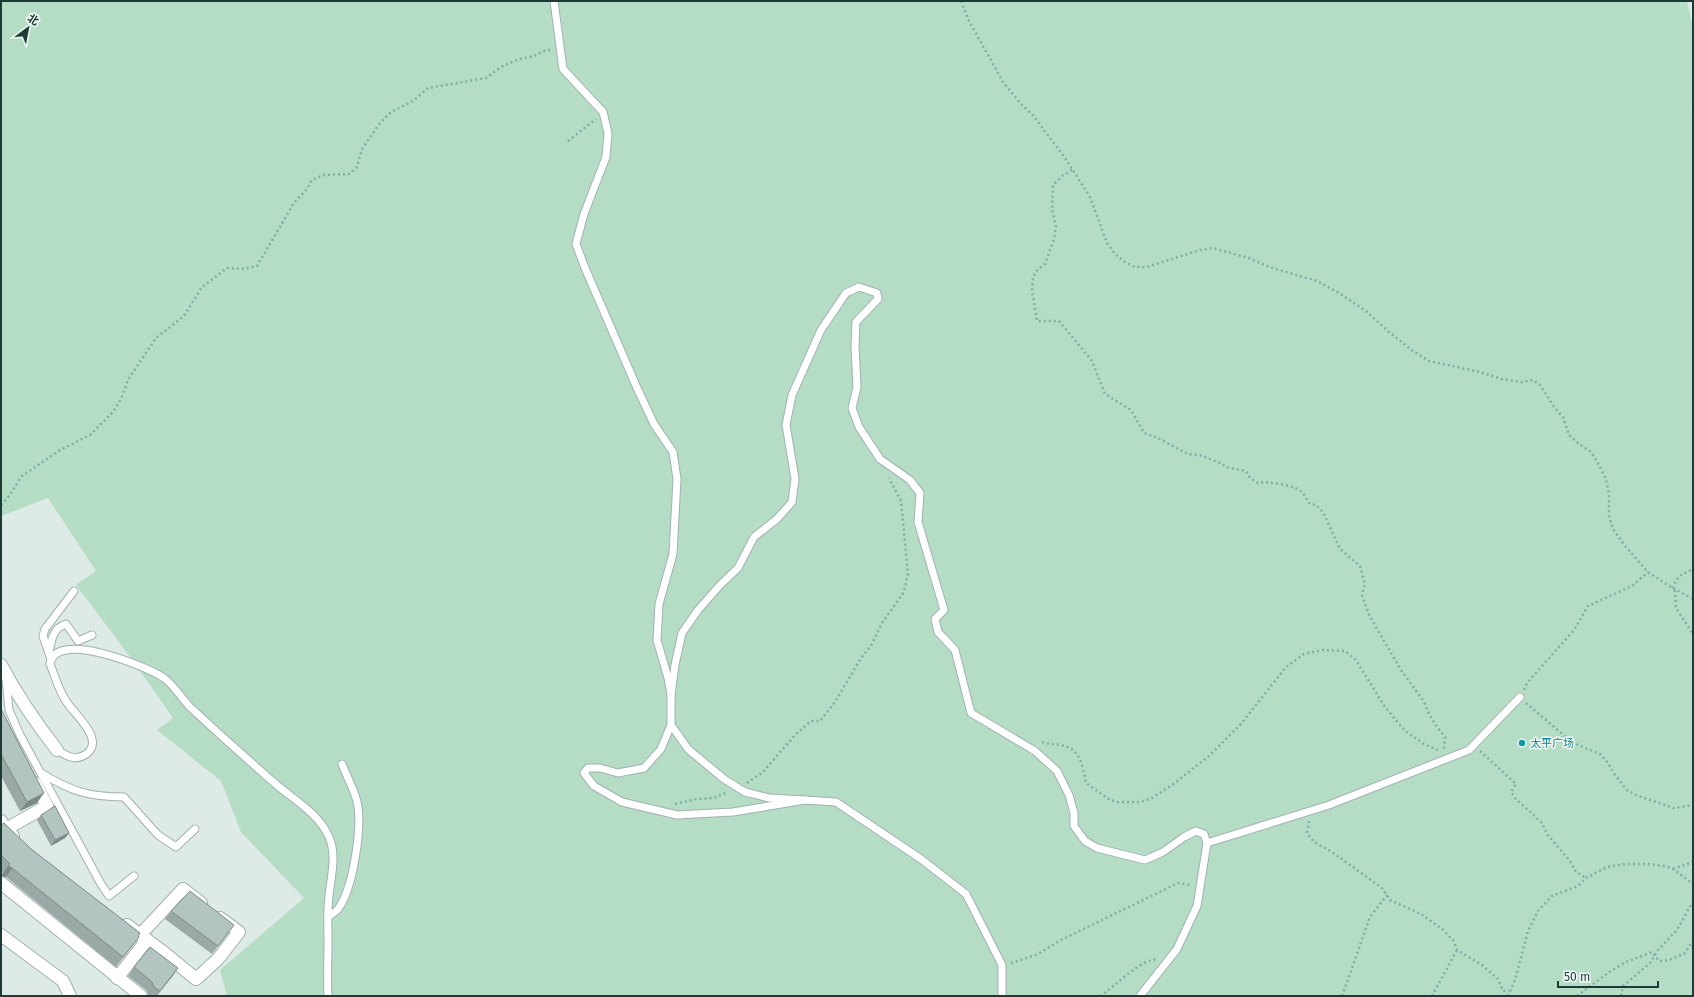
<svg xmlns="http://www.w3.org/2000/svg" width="1694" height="997" font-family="'Fira Sans','Noto Sans SC',sans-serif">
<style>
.green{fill:#b5ddc5}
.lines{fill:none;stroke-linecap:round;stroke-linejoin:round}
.lane-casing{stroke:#a0b2ae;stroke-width:9}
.street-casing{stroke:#a0b2ae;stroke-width:14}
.secondary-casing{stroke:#9cb6b1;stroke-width:14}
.path{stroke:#7cb0a7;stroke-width:2.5;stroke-dasharray:2 3;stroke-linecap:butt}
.lane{stroke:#fff;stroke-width:7}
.street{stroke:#fff;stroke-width:12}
.secondary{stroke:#fff;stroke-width:12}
.wall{fill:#9aa9a5}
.shaded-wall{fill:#7d8a86}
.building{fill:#b3c5c0;stroke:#7d8a86}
.culture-dot{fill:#0f9aa8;stroke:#eef7f4;stroke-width:1.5}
.labels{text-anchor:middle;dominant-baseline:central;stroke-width:3;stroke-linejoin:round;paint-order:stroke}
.culture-label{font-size:11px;fill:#0d838f;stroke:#eef7f4;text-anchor:start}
</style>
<rect width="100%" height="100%" fill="#ddeae6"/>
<polygon class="green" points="1,1 1687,1 1693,28 1693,104 1691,111 1693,114 1693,996 227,996 220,970 304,898 241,832 221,781 157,730 173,718 131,658 76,585 96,571 48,498 1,516"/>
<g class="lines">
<g class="lane-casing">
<g id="lane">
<polyline points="554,1 563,69 603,112 608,133 606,157 584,214 576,244 585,268 637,388 654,424 673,452 677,479 673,554 659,604 657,640 668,678 671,695 671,725 688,749 724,779 745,792 769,798 805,800"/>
<path d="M49,653c2,-13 4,-25 17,-29l12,17 14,-6"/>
<polyline points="51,659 43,636 45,629 74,591"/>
<polyline points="6,679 9,710 20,735 101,884 109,896 134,876"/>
<polyline points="671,695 675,665 682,633 698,610 721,584 738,568 754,537 777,519 792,502 795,479 786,425 792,395 821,330 846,293 859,287 877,293 878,299 856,322 855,346 857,387 852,408 859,427 880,459 910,480 920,493 918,522 944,610 935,619 938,632 955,650 971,713 1035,751 1057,771 1069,795 1074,813 1074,826 1085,841 1097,848 1145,860 1163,852 1184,837 1196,831 1204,834 1207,843 1197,906 1177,949 1140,996"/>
<polyline points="671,725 661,749 644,768 618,773 600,768 588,768 584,773 594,786 622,802 677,815 733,812 805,800 836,802 921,859 966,894 1002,965 1002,996"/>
<path d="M57,750c4,2 9,6 14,7 11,3 24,-6 21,-18 -2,-12 -19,-27 -26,-38 -7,-10 -11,-25 -16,-37 5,-35 96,2 114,14 10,7 17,20 26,29 29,27 58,53 88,79 18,15 42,29 51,51 8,19 2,39 0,59 -2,15 -1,31 -1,46 0,18 -1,36 0,54"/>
<path d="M41,773c30,18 47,24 83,24l34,38 18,12 19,-18"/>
<polyline points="1207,843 1329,805 1469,750 1520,697"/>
<path d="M328,917c3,-3 8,-5 10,-8 15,-20 26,-86 18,-111 -3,-11 -10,-23 -14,-34"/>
</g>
</g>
<g class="street-casing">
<g id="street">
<polyline points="1,821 4,827 13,836"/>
<polyline points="6,829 47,806 35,783"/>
<polyline points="1,883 141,996"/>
<polyline points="127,925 162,951 196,979 218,959 239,932 220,918"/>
<polyline points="1,935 63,981 70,996"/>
<polyline points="140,935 183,889 201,903"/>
<polyline points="117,978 147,940"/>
</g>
</g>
<g class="secondary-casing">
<path id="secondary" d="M1,665c16,30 35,58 56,85"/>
</g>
<g class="path">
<polyline points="961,1 969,21 1003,82 1022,105 1032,114 1065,158 1090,197 1107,243 1115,254 1125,262 1135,267 1147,267 1200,250 1212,248 1249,258 1269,267 1317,281 1339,293 1366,311 1389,332 1413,351 1429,361 1480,372 1502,379 1521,382 1533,380 1540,385 1555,408 1563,417 1569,435 1579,444 1591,452 1597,461 1606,479 1609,494 1609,516 1613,529 1625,546 1648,572 1669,586 1693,599"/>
<polyline points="568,141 596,119"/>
<path d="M1072,170l-10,6 -9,9 -1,25 4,15 -2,14 -9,25 -7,5 -5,8 -1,14 5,30h22l33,40 13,33 26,16 13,23 12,4 32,17 11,1 19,7 11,6 17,3 4,7 8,5c10,-2 34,2 43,8 4,3 6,10 9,13l6,1 7,7 17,37 20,17 5,18 -3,11 7,20 32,55 23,32 5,12 8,13 8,10 -1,12"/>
<polyline points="1,505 9,496 22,476 60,450 90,435 113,412 121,399 128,380 156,338 184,316 202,287 227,268 244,269 257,266 294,203 307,189 312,180 323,175 349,174 357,167 362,149 380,123 391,112 413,101 428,88 486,78 501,67 519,59 534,56 546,50 552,50"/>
<polyline points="1672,588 1679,576 1693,569"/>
<polyline points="1675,590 1676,608 1693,634"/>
<polyline points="1524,690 1527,683 1574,630 1588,606 1632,586 1648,572"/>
<polyline points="1526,703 1567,738 1578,745 1600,754 1608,763 1615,775 1627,790 1638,796 1674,808 1693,805"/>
<path d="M1042,742c6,2 12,2 18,3 21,3 22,20 26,38l24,17 8,2h22l12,-4 23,-15 35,-28 31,-31 45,-57 18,-13 18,-4 23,1 11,9 29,47 20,24 19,13 16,7"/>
<polyline points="1480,751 1516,784 1511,792 1515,798 1542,823 1547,834 1570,861 1576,872 1586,878"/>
<polyline points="747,783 763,772 796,734 811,721 820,721 835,702 861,658 871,646 882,623 904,592 908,574 901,501 889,478"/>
<polyline points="675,804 697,799 714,798 728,792"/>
<polyline points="1309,821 1307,833 1314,842 1332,852 1382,888 1390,900 1421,914 1442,929 1453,940 1457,950 1482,965 1498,979 1503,991 1509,991"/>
<polyline points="1673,869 1693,862"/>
<polyline points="1011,963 1036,955 1061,940 1178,883 1191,885"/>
<path d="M1100,996c16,-10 40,-37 58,-37"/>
<polyline points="1342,996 1370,917 1387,895"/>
<polyline points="1432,996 1457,950"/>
<polyline points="1508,996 1515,980 1528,931 1538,911 1552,896 1578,886 1586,878 1607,867 1626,864 1647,864 1665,866 1673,869 1693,884"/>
<polyline points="1577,996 1612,970 1626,962 1652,952 1659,961 1669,960 1684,954 1693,941"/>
<polyline points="1621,996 1623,986 1650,963 1658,950 1677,930 1693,901"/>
</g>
<use href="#lane" class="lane"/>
<use href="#street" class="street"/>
<use href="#secondary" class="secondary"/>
</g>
<g class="wall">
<polygon points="1,709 37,803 20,811 1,776"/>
<polygon points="41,815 69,833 65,838 51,846 37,820"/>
<polygon points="1,825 138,936 132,946 116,967 6,877 1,876 3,873 1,871"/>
<polygon points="171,911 228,933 212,954 165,919"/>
<polygon points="134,967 178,968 157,996 149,996 146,990 128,976"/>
</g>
<g class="shaded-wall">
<polygon points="44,793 37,803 20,811 27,802"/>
<polygon points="69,833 65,838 51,846 55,840"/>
<polygon points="8,866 12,868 6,877 1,876"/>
<polygon points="178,968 172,977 156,996 160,991"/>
</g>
<g class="building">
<polygon points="1,709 44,793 27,802 1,754"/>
<polygon points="55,806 69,833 55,840 41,815"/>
<polygon points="4,823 31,849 140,933 138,936 139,937 123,957 12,868 8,866 10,864 1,855 1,825"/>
<polygon points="190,891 234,925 218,946 171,911"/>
<polygon points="150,947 178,968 160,991 154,987 152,982 134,967"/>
</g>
<circle class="culture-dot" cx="1522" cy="743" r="4"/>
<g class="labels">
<g class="culture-label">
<text x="1530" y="743">太平广场</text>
</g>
</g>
<rect width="1694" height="997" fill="none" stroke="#1e3a37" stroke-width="4"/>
<g transform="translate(28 28) rotate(32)" stroke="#eef7f4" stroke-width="3" paint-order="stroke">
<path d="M0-3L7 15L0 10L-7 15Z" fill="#1e3a37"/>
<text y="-6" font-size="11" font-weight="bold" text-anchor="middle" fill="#1e3a37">北</text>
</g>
<path d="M1558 981v6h100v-6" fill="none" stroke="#1e3a37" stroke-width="2"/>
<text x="1564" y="981" font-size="12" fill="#1e3a37" stroke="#eef7f4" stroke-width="3" paint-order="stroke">50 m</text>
</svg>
